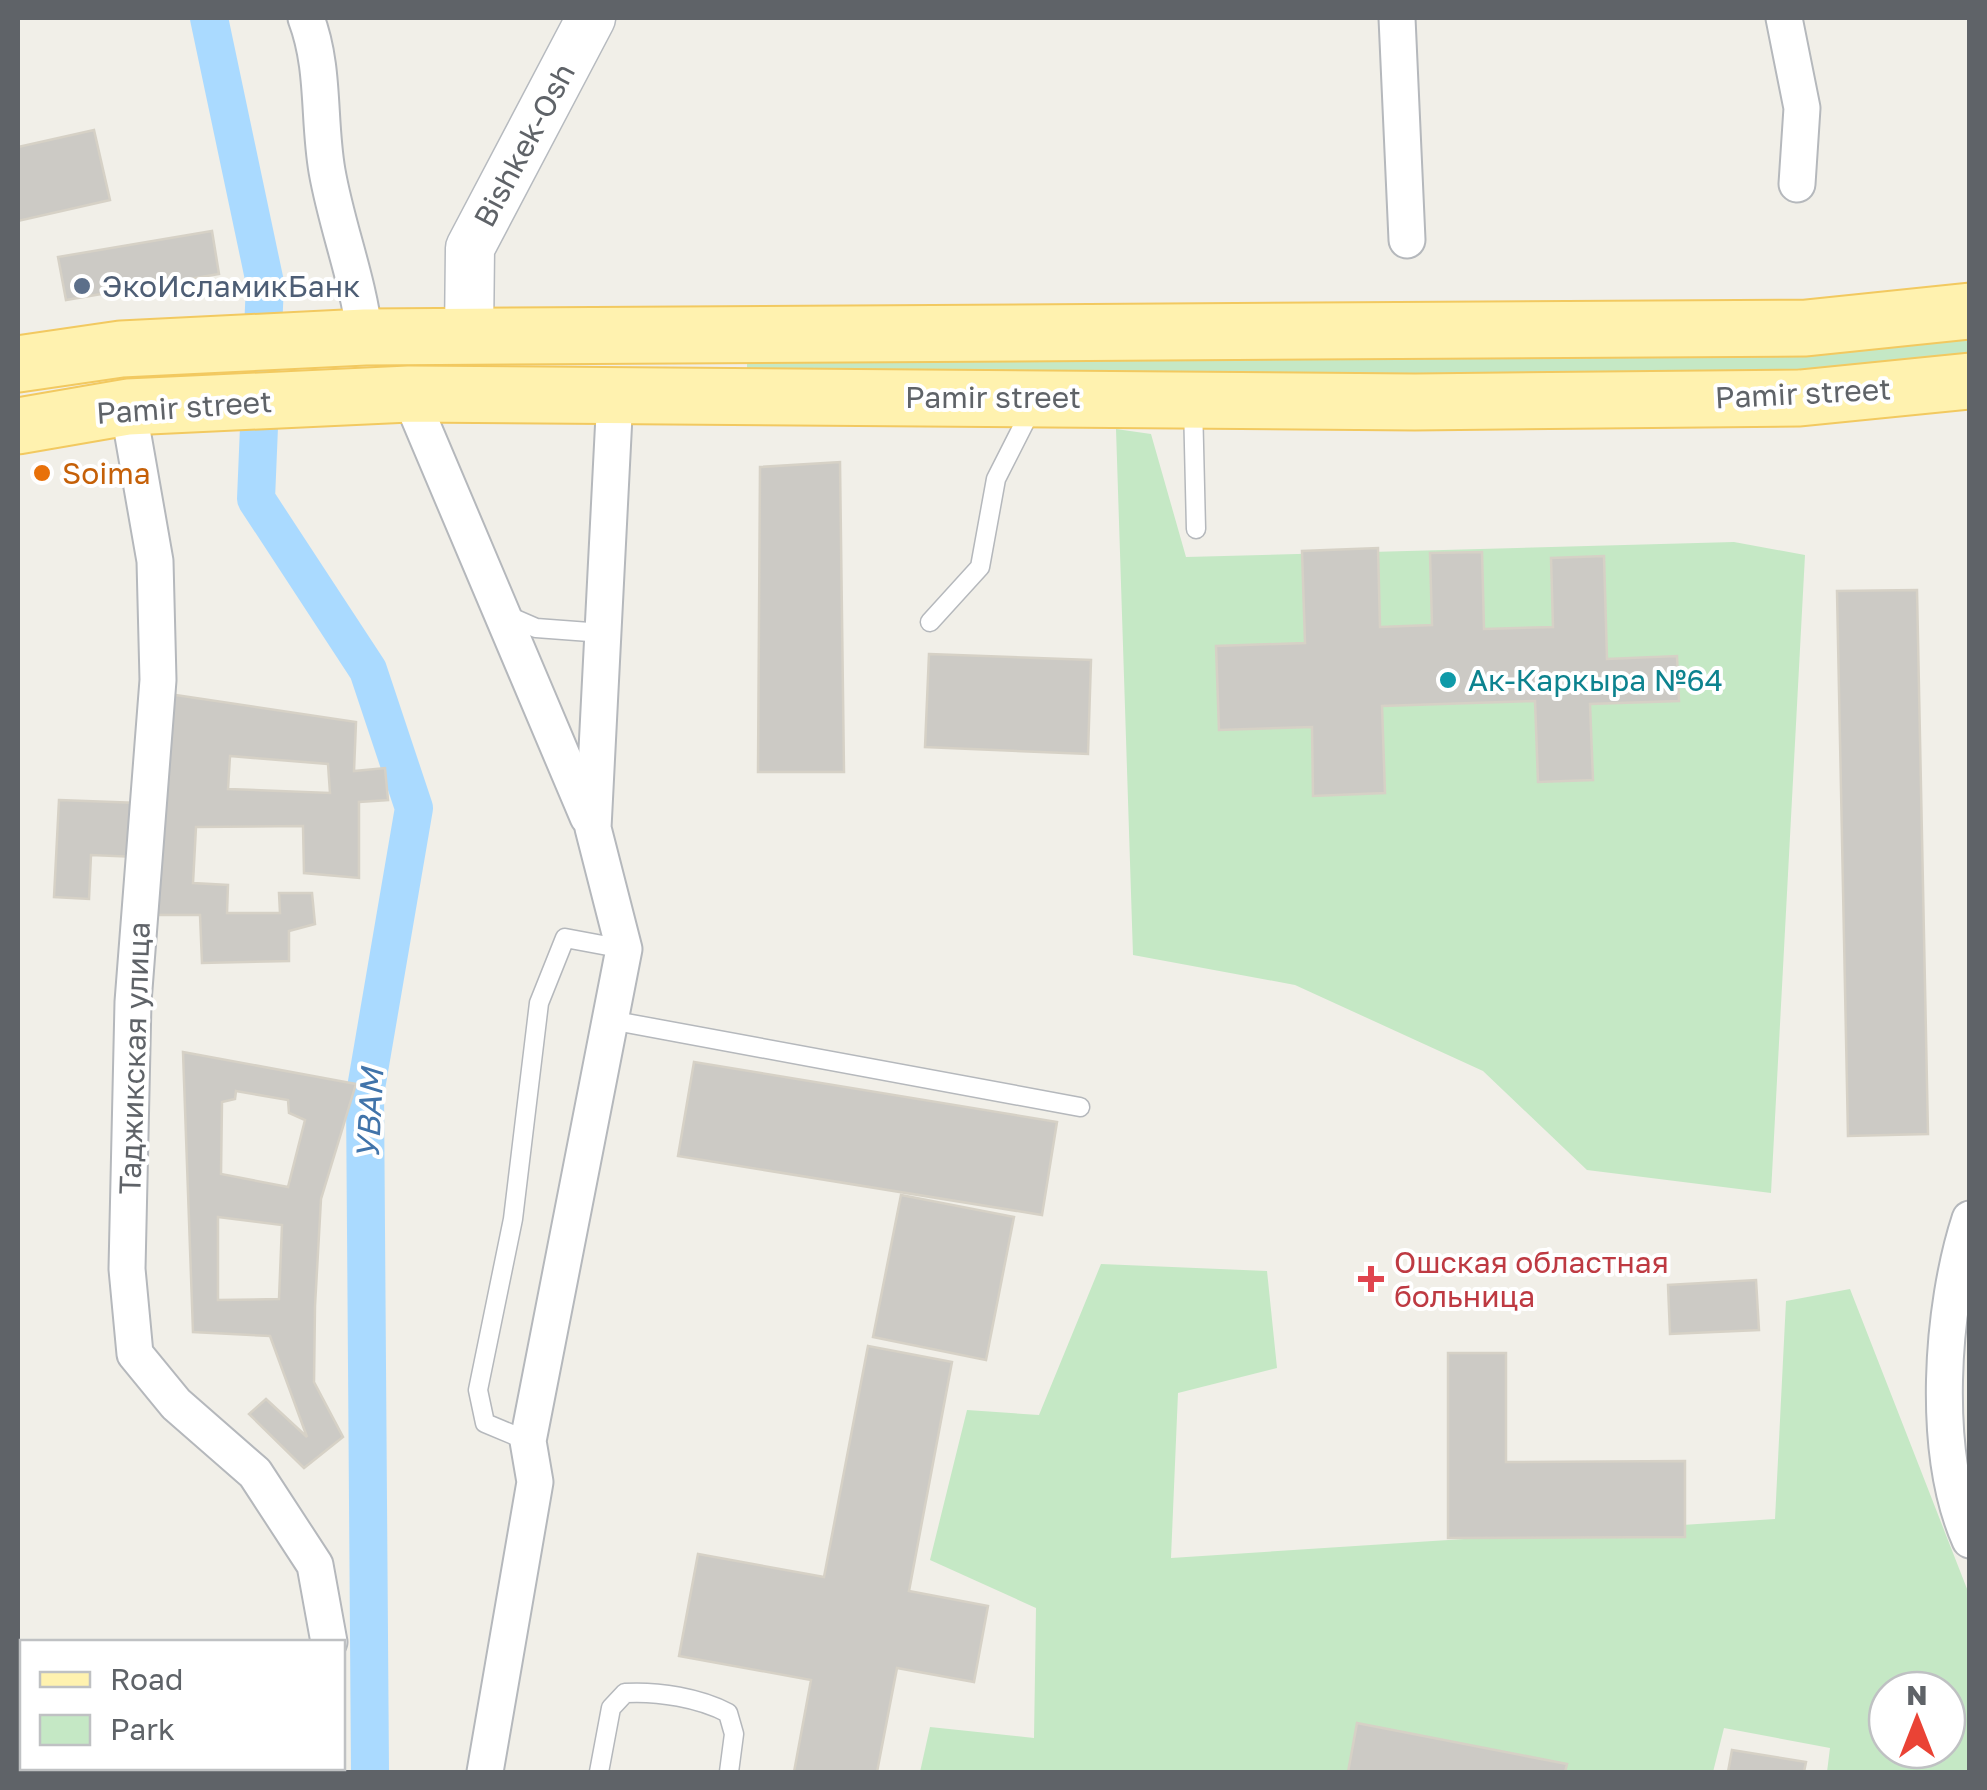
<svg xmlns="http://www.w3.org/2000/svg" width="1987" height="1790" font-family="'Golos Text',sans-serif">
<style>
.green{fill:#c5e8c5;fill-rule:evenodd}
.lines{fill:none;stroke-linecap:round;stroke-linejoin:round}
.canal{stroke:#aadaff;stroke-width:38}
.building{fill:#cccac5;stroke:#d6d1c6;stroke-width:2.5;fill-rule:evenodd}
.lane-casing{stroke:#b5b8bc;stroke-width:21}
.street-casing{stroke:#b5b8bc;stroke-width:39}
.secondary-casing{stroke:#b6babf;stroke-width:51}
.primary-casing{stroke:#f2c960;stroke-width:59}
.lane{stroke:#fff;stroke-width:18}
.street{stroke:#fff;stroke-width:35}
.secondary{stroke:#fff;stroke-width:48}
.primary{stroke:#fff2af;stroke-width:55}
.service-dot{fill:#5c6f8a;stroke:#fff;stroke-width:4}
.food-dot{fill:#e8710a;stroke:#fff;stroke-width:4}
.culture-dot{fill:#0f9aa8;stroke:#fff;stroke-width:4}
.health-dot{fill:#e0444e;stroke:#fff;stroke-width:4}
.labels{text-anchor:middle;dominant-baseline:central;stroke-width:8;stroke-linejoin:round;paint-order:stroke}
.street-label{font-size:30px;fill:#5f6368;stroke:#fff}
.service-label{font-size:30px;fill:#4e5e75;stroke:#fff;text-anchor:start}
.food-label{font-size:30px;fill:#c56008;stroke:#fff;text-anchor:start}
.culture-label{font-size:30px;fill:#0d838f;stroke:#fff;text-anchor:start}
.health-label{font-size:30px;fill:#be3a42;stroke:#fff;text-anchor:start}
.water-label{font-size:32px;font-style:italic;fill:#4174aa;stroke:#fff}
</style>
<rect width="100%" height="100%" fill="#f1efe8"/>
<g class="green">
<polygon points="1970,338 1969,360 1816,376 747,376 747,357"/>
<polygon points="1116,429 1151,434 1186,557 1734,542 1805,555 1771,1193 1587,1170 1483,1071 1295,985 1133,955"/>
<path d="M1101,1264l166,7 10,97 -99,25 -7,165 604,-39 11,-218 64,-12 119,305v178h-142l3,-24 -106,-20 -11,44h-793l10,-45 104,11 2,-130 -106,-48 37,-150 72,5zM1887,1690h60v60h-60z"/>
</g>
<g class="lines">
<polyline class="canal" points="209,18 265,283 256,499 368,670 414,808 365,1094 370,1772"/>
</g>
<g class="building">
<polygon points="94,130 110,200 18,221 18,147"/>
<polygon points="212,231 219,274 66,300 58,257"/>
<polygon points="840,462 844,772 758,772 760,467"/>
<polygon points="1378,548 1380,627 1432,625 1430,553 1482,552 1484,629 1553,627 1551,558 1604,556 1607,659 1677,656 1679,701 1590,704 1593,780 1538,782 1535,701 1382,706 1385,793 1313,796 1312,727 1219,730 1216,646 1305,643 1302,551"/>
<polygon points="1917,590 1928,1134 1848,1136 1837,591"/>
<polygon points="929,654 1091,660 1088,754 925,747"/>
<path d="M169,694l187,28 -2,49 31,-3 3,32 -29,2v76l-55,-5 -1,-47 -107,1 -3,56 35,2 -1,28h53l-1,-20h33l3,31 -26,7v30l-87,2 -2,-48h-44zM230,756l98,8 2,29 -102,-4z"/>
<polygon points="59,800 139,803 137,857 91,855 89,899 54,897"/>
<path d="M183,1052l173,32 -35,115 -6,107 -1,76 29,55 -39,31 -55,-54 17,-15 41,38 -37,-101 -77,-4zM236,1091l52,9 1,13 16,7 -17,67 -67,-13 1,-72 13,-3zM218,1217l64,8 -3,74 -61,1z"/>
<polygon points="694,1062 1057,1122 1042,1215 678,1156"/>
<polygon points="901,1195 1014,1217 986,1360 873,1337"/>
<polygon points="1756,1280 1759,1330 1670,1334 1668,1285"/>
<polygon points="868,1346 952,1362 909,1591 988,1606 974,1682 897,1668 877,1772 794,1772 811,1680 679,1656 698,1554 824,1577"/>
<polygon points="1448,1353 1506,1353 1506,1462 1685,1461 1685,1537 1448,1538"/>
<polygon points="1357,1723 1567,1764 1565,1772 1348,1772"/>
<polygon points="1732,1750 1806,1762 1804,1772 1728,1772"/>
</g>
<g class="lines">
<g class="lane-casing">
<g id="lane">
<polyline points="1193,404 1196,529"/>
<polyline points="506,615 536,628 603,633"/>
<polyline points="930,622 980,567 996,479 1033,406"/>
<polyline points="610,1020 1080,1107"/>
<polyline points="528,1441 485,1423 478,1390 513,1219 539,1003 565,938 624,949"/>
<path d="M599,1772l12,-64 14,-15c33,-2 75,5 103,20l6,21 -5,38"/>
</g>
</g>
<g class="street-casing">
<g id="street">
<path d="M306,18c19,50 12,101 21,153 10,57 31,107 38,166"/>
<polyline points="1397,18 1407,240"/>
<polyline points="1784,18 1802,108 1797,184"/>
<polyline points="409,394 588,817"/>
<polyline points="128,407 155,561 158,680 133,1002 127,1269 135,1354 176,1404 255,1473 315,1565 329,1642"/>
<path d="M1970,1219c-29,89 -39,233 0,321"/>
<polyline points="318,1772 319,1768"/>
<polyline points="485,1772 535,1482 528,1441 624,949 593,828 615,396"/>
</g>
</g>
<g class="secondary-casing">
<polyline id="secondary" points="469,336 470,248 591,18"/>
</g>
<g class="primary-casing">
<g id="primary">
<polyline points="18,364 121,349 365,337 1806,328 1970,311"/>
<polyline points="18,426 128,407 409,394 1415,402 1800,398 1970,381"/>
</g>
</g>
<use href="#lane" class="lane"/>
<use href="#street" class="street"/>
<use href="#secondary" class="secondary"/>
<use href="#primary" class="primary"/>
</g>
<circle class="service-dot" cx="82" cy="286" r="10"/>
<circle class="food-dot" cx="42" cy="473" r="10"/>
<circle class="culture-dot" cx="1448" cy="680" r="10"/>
<path class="health-dot" d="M1366 1264h10v10h10v10h-10v10h-10v-10h-10v-10h10z"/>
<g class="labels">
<g class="street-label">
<text transform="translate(524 145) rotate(-62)">Bishkek-Osh</text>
<text transform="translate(1803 393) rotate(-3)">Pamir street</text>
<text x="993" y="397">Pamir street</text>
<text transform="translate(184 407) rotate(-4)">Pamir street</text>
<text transform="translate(134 1058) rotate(-88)">Таджикская улица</text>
</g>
<g class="service-label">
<text x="102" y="286">ЭкоИсламикБанк</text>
</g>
<g class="food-label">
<text x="62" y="473">Soima</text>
</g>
<g class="culture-label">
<text x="1468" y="680">Ак-Каркыра №64</text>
</g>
<g class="health-label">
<text x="1394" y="1262">Ошская областная<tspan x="1394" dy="34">больница</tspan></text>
</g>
<g class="water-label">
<text transform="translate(369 1114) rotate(-87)">УВАМ</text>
</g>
</g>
<rect width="1987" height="1790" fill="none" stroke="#5f6368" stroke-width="40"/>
<rect x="20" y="1640" width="325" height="130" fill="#ffffff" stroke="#bfc1c3" stroke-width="2.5"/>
<rect x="40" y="1672" width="50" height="15" fill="#fff2af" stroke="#bfc1c3" stroke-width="2.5"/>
<text x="110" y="1690" font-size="30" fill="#5f6368">Road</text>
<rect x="40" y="1715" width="50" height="30" fill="#c5e8c5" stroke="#bfc1c3" stroke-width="2.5"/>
<text x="110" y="1740" font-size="30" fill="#5f6368">Park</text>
<g transform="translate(1917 1720)"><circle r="48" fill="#ffffff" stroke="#bfc1c3" stroke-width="2.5"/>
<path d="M0-8L18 38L0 25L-18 38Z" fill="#ea4335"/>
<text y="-15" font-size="28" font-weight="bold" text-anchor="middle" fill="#5f6368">N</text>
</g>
</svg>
